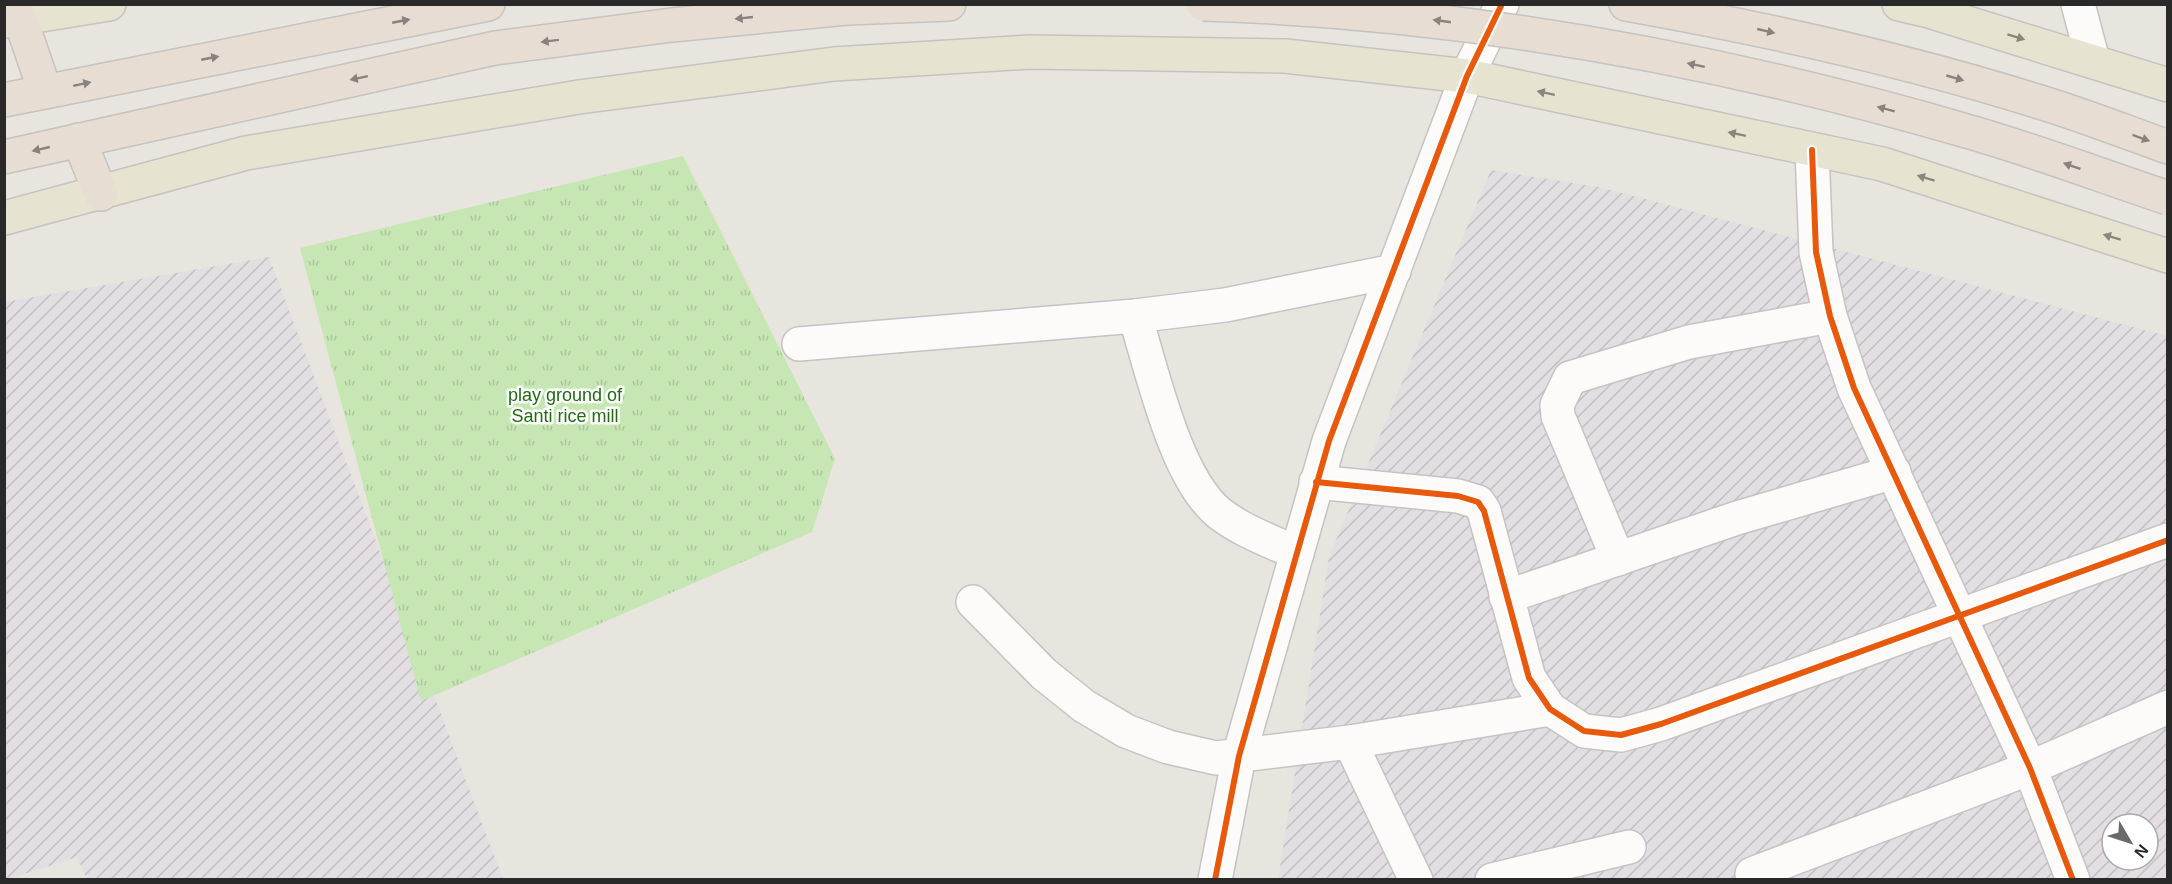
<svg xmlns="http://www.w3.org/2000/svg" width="2172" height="884" font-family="Helvetica,sans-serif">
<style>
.industrial{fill:url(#industrial-furrows);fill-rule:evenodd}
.grass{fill:url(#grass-tufts)}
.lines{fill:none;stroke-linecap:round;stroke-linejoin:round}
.minor-casing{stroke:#c5c3c4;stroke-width:36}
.major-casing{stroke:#c4c3c0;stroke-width:36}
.highway-casing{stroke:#c4c3c0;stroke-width:36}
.minor{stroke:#fcfbfa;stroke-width:33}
.major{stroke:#e7e3d1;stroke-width:33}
.highway{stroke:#e8ddd2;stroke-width:33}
.highway-bridge-casing{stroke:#c4c3c0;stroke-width:36;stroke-linecap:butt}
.highway-bridge{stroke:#e8ddd2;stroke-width:33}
.cycleway-casing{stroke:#fff;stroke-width:10}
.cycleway{stroke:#e8590c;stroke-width:6}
.oneway{fill:#88837e}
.oneway2{fill:#88867d}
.labels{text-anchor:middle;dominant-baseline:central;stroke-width:5;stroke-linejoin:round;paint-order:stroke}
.park-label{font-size:18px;fill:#216b13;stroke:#fff}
</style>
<defs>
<pattern id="industrial-furrows" width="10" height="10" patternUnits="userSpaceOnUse" patternTransform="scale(1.5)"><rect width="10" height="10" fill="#e2dee1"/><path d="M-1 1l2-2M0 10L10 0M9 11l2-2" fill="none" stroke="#c2bec1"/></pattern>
<pattern id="grass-tufts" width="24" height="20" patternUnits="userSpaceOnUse" patternTransform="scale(1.5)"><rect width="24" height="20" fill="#c6e7b3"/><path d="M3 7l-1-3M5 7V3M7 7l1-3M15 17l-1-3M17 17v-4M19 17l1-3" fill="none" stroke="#aac69a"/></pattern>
</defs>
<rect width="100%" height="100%" fill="#e8e4de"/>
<g class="industrial">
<path d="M1491,170l108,17 568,149v543l-889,1 51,-323zM2112,824h36v36h-36z"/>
<polygon points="269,257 503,879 87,879 77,857 5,880 4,675 10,672 4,652 5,302"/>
</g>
<polygon class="grass" points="683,156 835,459 812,532 421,701 300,248"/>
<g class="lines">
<g class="minor-casing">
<g id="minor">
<polyline points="2078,4 2093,61"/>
<polyline points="1812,150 1816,252 1830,316 1854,388 2030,768 2073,880"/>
<path d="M1135,316c17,54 40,161 84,197 23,18 51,28 78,40"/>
<polyline points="799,344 1135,316 1225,305 1394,271"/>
<polyline points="1316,482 1458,496 1478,502 1484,511 1529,678 1550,709 1584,731 1621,735 1661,724 2168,540"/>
<polyline points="1618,559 1558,416 1557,405 1570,378 1689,342 1830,316"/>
<polyline points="1506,597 1737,518 1894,472"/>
<polyline points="973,602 1044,674 1084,706 1126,731 1168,747 1216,758 1350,742 1550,709"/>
<polyline points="1350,742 1416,880"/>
<polyline points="1752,874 2030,768 2168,707"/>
<polyline points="1215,880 1239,756 1329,441 1467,76 1502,4"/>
<polyline points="1492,880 1629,847"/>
</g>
</g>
<g class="major-casing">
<g id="major">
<polyline points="1899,4 1929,11 2168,85"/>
<polyline points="4,21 109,4"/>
<polyline points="4,218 246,153 579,97 834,64 1030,52 1285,56 1467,76 1882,164 2168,256"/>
</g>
</g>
<g class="highway-casing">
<g id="highway">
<path d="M1626,4c141,25 281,56 417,99 42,13 83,29 125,44"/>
<polyline points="20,18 45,91"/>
<polyline points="4,100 488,4"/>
<polyline points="79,140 101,194"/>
<polyline points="4,157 495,48 672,25 847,8 949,4"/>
</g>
</g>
<use href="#minor" class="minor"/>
<use href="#major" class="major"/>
<use href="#highway" class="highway"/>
<g class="highway-bridge-casing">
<path id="highway-bridge" d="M1203,4c259,8 518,55 767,128 66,19 132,44 198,66"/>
</g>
<use href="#highway-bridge" class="highway-bridge"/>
<g class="cycleway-casing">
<g id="cycleway">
<polyline points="1812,150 1816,252 1830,316 1854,388 2030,768 2073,880"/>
<polyline points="1316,482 1458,496 1478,502 1484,511 1529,678 1550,709 1584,731 1621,735 1661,724 2168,540"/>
<polyline points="1215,880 1239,756 1329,441 1467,76 1502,4"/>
</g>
</g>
<use href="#cycleway" class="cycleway"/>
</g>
<defs><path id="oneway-solid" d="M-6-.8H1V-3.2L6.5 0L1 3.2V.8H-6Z" transform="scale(1.5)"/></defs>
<g class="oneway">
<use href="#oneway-solid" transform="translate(744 18) rotate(174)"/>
<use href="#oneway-solid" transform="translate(401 21) rotate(-11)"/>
<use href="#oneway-solid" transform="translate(1442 21) rotate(-172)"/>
<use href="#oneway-solid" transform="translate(1766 31) rotate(13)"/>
<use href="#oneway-solid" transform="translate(550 41) rotate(173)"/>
<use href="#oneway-solid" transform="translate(210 58) rotate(-11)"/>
<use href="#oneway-solid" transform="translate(1696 65) rotate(-168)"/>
<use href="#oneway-solid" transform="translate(359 78) rotate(168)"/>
<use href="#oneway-solid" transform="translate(1955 78) rotate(16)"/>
<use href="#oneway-solid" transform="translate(82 84) rotate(-12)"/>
<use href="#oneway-solid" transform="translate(1886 109) rotate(-165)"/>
<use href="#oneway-solid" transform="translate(2141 138) rotate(20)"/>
<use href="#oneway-solid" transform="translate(41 149) rotate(167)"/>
<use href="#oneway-solid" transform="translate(2072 166) rotate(-161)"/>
</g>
<g class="oneway2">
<use href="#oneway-solid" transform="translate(2016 37) rotate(17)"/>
<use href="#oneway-solid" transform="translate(1546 93) rotate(-168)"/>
<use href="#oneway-solid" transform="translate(1737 134) rotate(-168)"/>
<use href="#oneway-solid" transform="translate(1926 178) rotate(-163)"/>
<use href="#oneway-solid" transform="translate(2112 237) rotate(-163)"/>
</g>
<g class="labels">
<g class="park-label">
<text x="565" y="395">play ground of<tspan x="565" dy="21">Santi rice mill</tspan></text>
</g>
</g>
<rect width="2172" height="884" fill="none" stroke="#292929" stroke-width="12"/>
<g transform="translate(2130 842) rotate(129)"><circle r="28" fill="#ffffff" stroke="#a9a9a9" stroke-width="1.5"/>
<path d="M0-4.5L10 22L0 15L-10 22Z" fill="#6c6a68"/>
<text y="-9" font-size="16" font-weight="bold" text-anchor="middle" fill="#292929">N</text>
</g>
</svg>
